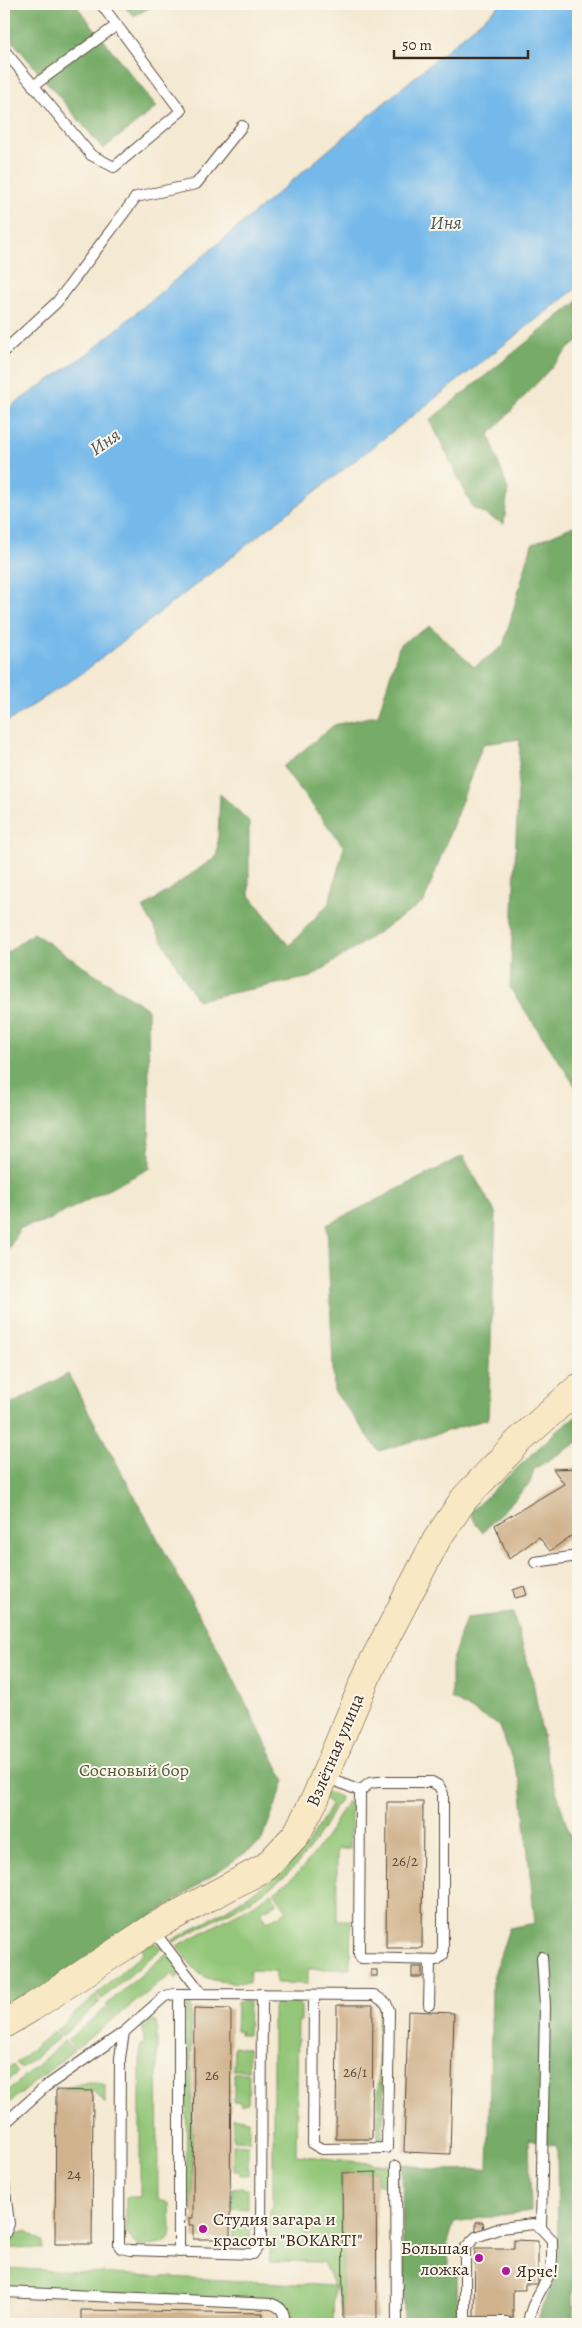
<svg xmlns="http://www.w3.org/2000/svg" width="582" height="2328" font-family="Alegreya,serif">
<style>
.built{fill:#ebd8ba}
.green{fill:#93c678;stroke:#67784b}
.forest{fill:#76ab68;stroke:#586a43}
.water{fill:#74b9ea;stroke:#587284}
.building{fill:#d0b28d}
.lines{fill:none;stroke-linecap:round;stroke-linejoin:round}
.lane-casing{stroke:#574739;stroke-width:12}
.secondary-casing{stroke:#574739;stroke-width:29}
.lane{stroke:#fff;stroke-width:10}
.secondary{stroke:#f8e8c3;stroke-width:28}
.poi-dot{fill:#b5179e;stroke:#fbf7ec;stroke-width:2}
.labels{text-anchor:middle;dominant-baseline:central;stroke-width:4;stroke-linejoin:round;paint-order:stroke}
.number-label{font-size:15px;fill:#604c3a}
.street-label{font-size:18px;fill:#3b2a1e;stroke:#fbf7ec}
.park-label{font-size:18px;fill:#555939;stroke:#fbf7ec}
.poi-label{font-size:18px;fill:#3b2a1e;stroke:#fbf7ec;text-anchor:start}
.water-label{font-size:19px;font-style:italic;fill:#4c555b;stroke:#fbf7ec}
</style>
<rect width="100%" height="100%" fill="#fbf7ec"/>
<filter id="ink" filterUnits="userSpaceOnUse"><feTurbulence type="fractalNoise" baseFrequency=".02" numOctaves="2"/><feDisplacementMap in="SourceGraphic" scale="10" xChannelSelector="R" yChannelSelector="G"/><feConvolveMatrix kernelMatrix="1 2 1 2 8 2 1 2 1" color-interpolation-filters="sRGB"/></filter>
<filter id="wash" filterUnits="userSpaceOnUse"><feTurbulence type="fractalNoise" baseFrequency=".0096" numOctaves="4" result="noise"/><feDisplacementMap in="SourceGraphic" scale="20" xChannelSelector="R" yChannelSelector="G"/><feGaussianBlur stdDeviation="1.12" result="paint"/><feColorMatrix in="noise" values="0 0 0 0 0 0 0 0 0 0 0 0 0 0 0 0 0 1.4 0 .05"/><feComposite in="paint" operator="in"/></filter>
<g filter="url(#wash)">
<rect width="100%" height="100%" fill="#f4e9d2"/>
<polygon class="built" points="4,2268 334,2286 333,2323 4,2324"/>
<g class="green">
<path d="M328,1792l13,5c-13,23 -26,47 -44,67 -25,29 -88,58 -123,78l-1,-2c41,-23 98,-54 129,-89 12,-14 20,-31 29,-46l-11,-10z"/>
<path d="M347,1801l4,6 -1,42h-13v71h14l-1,49h-42v15l-32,-1v-12l-26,-1 -1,13c-43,-2 -46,0 -72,-37l76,-41 18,-12 6,10 -16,9 6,10 20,-11 -13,-19c36,-25 52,-54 73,-91z"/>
<polygon points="155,1943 162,1948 102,1999 96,1995 144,1952 139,1947"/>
<polygon points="167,1953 180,1970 179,1976 175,1979 172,1974 116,2017 106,2005"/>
<polygon points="95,1996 100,2002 62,2036 56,2030"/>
<polygon points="186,2000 191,2000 193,2212 187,2213"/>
<polygon points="249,2001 248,2035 240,2035 240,2031 236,2031 237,2002"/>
<polygon points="379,2001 384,2006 383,2140 378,2143"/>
<polygon points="277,2002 297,2002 301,2007 301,2021 298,2021 296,2155 396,2166 397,2189 376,2184 376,2172 342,2173 343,2319 338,2294 323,2262 269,2261 270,2210 273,2206 273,2007"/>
<polygon points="106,2008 115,2018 75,2049 67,2040"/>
<path d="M148,2019l8,2 1,7 1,170 12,6c1,36 7,42 -33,42l-11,-13v-36h14v-152l4,-1 -1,-16 -4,-1 1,-3z"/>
<polygon points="54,2031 60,2037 22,2068 16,2063"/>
<polygon points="64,2041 74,2050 4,2107 4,2095"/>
<polygon points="234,2046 248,2049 248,2070 233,2070"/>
<polygon points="13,2065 18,2072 4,2085 4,2073"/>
<polygon points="249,2073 248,2102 241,2105 240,2102 234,2101 234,2073"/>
<polygon points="88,2082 97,2082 105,2085 105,2103 93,2091 58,2090"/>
<polygon points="233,2117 249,2120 249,2141 233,2140"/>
<polygon points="233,2144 248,2145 248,2175 240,2175 239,2171 233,2171"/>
<polygon points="242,2187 242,2189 248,2189 248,2209 231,2208 232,2188"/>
<polygon points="233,2225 251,2226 250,2239 248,2244 232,2246"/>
<polygon points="26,2231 42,2241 43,2249 5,2248 9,2237"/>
<polygon points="4,2268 334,2286 333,2323 290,2324 291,2308 286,2304 274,2301 4,2290"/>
</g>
<g class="forest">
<polygon points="5,4 75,4 157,107 103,149 4,31"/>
<polygon points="121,4 157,4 134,16"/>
<polygon points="578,301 578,342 570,347 489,435 508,490 504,524 473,508 430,420"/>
<polygon points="578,524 578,1090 510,988 520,739 483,744 424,902 311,977 197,1000 143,908 217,856 220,794 249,821 249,894 289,946 329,903 344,847 283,767 334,725 378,715 400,644 430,626 474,667 503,646 532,544"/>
<polygon points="33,933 148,1009 150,1168 47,1221 20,1228 4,1258 4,955"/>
<polygon points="463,1156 496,1214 488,1419 379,1451 334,1391 327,1225"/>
<polygon points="68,1374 228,1668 285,1781 261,1842 4,2018 4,1408"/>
<polygon points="578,1415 578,1442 534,1469 530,1483 483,1532 477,1526 470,1512 561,1427"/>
<polygon points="513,1613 533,1681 545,1753 570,1836 578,1854 578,2001 573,2324 535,2324 558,2270 557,2146 529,2139 531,2211 454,2222 446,2250 449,2267 457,2273 458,2324 404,2324 402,2164 438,2170 488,2169 492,1981 509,1928 535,1923 521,1783 499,1725 451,1699 451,1663 466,1618"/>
</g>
<polygon class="water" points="501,4 578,4 578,287 81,674 4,724 4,411 90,352"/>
<g id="blocks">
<g class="building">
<polygon points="578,1468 578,1531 550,1551 539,1537 509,1559 495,1525 564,1484 553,1469"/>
<polygon points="524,1586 527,1595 515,1598 513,1590"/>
<polygon points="387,1802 423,1802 422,1948 386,1948"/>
<rect x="412" y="1967" width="10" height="10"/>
<rect x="371" y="1970" width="6" height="6"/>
<polygon points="337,2005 373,2005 372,2139 336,2139"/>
<polygon points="194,2008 231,2009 230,2239 193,2239 193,2225 189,2225 189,2218 193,2218"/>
<polygon points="408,2011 454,2013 450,2154 404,2152"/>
<polygon points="56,2090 93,2091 92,2244 55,2244"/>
<polygon points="376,2172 377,2319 343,2319 342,2173"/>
<polygon points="476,2222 483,2222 484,2230 476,2231"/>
<polygon points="514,2240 538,2241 538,2284 525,2284 525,2290 513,2290 513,2318 474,2318 475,2249 514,2249"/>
<polygon points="81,2310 263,2313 262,2324 81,2324"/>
</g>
</g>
</g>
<g filter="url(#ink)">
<use href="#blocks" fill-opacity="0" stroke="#574739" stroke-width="1"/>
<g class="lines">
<g class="lane-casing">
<g id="lane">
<polyline points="4,50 91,155 114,167 181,111 101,4"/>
<polyline points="33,86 117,25"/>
<polyline points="4,351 57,302 136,197 196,184 242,126"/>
<polyline points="535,1562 578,1556"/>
<polyline points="326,1777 360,1791 359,1954 361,1958 437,1960 443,1955 443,1794 439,1786 432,1782 378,1782 370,1783 360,1791"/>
<polyline points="153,1930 202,1994 374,1995 386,2003 389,2010 387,2148 322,2149 313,2144 314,1995"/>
<polyline points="179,1994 179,2252"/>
<polyline points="429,2005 430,1960"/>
<polyline points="124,2032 120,2058 119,2245 121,2248 130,2250 253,2254 261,2242 262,1994"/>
<polyline points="4,2124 45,2087 124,2032 165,1996 174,1994 202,1994"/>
<polyline points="396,2166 397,2324"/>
<polyline points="4,2182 9,2224 4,2236"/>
<polyline points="541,2228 545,2006 542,1957"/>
<path d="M4,2292l268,12c11,4 13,9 12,20"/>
<polyline points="465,2322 506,2322"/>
<path d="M465,2324v-76l11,-11 25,-9 32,-4 8,4 11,12c0,10 1,23 -2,32 -8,19 -20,32 -22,52"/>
</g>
</g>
<g class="secondary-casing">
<polyline id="secondary" points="4,2024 31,2008 157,1925 266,1867 280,1852 296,1835 315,1799 371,1666 437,1539 464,1499 518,1442 578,1388"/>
</g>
<use href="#lane" class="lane"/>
<use href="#secondary" class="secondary"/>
</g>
</g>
<g class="poi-dot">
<circle cx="203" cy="2229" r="5"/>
<circle cx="479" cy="2258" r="5"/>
<circle cx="506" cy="2271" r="5"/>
</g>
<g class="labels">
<g class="number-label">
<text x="405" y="1861">26/2</text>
<text x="355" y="2072">26/1</text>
<text x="212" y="2075">26</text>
<text x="74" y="2174">24</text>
</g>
<g class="street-label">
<text transform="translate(335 1750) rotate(-67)">Взлётная улица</text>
</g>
<g class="park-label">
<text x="134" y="1770">Сосновый бор</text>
</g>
<g class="poi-label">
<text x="213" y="2219">Студия загара и<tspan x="213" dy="21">красоты "BOKARTI"</tspan></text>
<text x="469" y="2248" text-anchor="end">Большая<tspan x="469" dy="21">ложка</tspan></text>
<text x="516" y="2271">Ярче!</text>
</g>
<g class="water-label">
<text x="446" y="223">Иня</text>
<text transform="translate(105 442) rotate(-34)">Иня</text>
</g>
</g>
<rect width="582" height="2328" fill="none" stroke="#fbf7ec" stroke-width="20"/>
<path d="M394 50v8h134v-8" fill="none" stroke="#3b2a1e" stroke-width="2.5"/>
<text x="402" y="50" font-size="15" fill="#3b2a1e" stroke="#fbf7ec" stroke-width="4" paint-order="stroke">50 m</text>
</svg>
